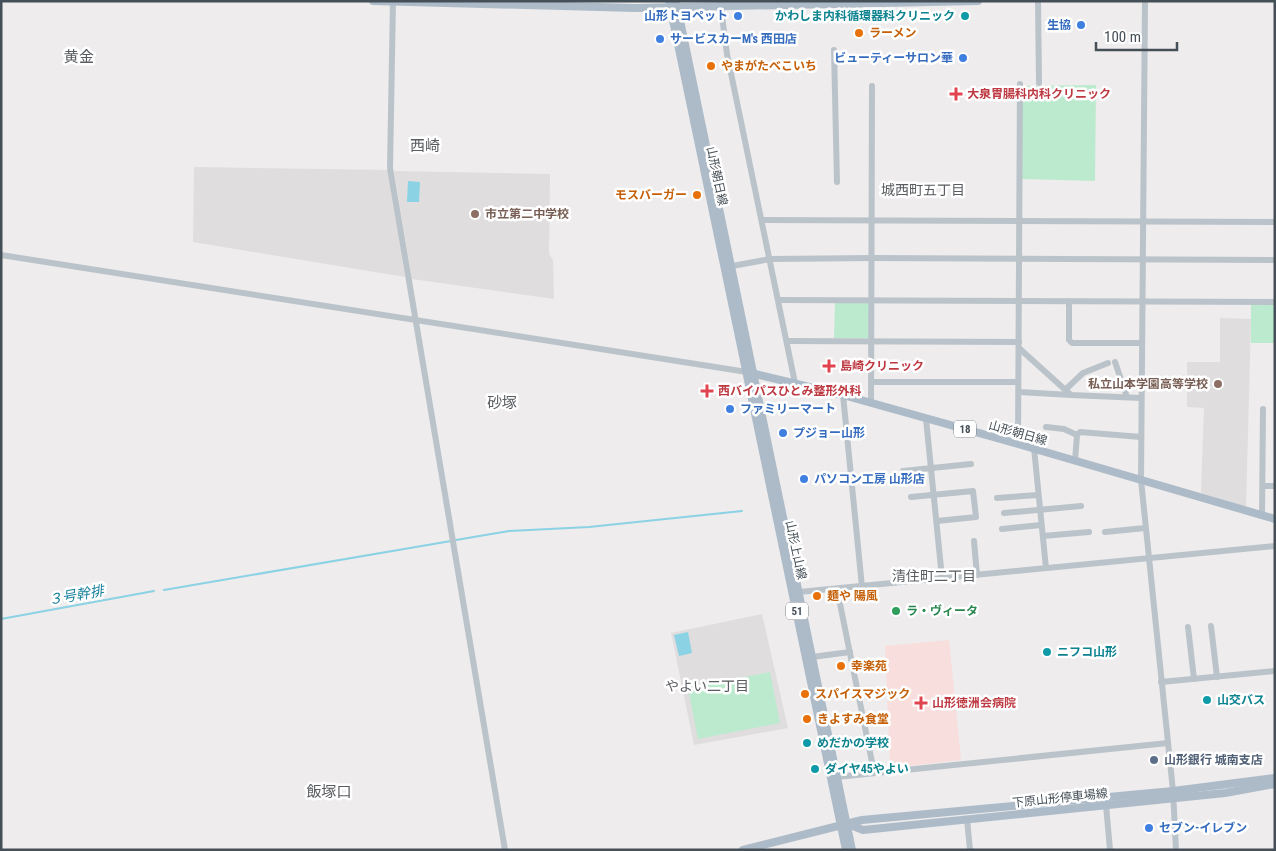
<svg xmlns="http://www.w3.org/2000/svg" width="1276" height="851" font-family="'Roboto Condensed','Noto Sans JP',sans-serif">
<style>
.education{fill:#dfdddd}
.medical{fill:#f8dedc}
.green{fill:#bceace}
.water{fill:#8bd2e5}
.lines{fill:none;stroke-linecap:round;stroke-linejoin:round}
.stream{stroke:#8bd2e5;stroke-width:2}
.minor{stroke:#bbc3ca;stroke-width:6}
.major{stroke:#adbbc9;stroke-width:8}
.shop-dot{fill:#3f7fe0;stroke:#fff;stroke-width:2}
.culture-dot{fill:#0f9aa8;stroke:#fff;stroke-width:2}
.food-dot{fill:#e8710a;stroke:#fff;stroke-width:2}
.health-dot{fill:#e0444e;stroke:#fff;stroke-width:2}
.education-dot{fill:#8d6e63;stroke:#fff;stroke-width:2}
.leisure-dot{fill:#2e9e5b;stroke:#fff;stroke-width:2}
.service-dot{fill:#5c6f8a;stroke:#fff;stroke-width:2}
.labels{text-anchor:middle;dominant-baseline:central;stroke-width:5;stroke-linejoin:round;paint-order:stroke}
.shield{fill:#fff;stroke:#7d8489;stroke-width:1}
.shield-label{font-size:11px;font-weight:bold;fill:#454f57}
.shop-label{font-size:12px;font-weight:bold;fill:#366cbe;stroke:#fff;text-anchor:start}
.culture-label{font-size:12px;font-weight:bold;fill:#0d838f;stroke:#fff;text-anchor:start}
.food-label{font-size:12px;font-weight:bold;fill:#c56008;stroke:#fff;text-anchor:start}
.health-label{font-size:12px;font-weight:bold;fill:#be3a42;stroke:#fff;text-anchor:start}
.street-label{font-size:12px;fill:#454f57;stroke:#fff}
.education-label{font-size:12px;font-weight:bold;fill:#785e54;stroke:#fff;text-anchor:start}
.leisure-label{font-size:12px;font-weight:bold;fill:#27864d;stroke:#fff;text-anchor:start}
.service-label{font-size:12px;font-weight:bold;fill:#4e5e75;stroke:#fff;text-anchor:start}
.neighbourhood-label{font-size:14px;fill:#595c60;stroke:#fff}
.water-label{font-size:14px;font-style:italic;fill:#157f9a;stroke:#fff}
.quarter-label{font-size:15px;fill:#595c60;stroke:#fff}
</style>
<rect width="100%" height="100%" fill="#eeecec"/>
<g class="education">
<polygon points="194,167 388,170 405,277 193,242"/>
<polygon points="394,171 550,174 549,254 553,260 554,299 412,279"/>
<polygon points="1220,318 1251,319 1246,507 1201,493 1204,408 1187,407 1187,362 1220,362"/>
<polygon points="762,614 788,728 694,745 671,633"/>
</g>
<polygon class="medical" points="949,640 961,760 890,768 885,646"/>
<g class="green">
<polygon points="1096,85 1095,181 1022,179 1022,86"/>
<polygon points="835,302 871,303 871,338 834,338"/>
<rect x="1251" y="302" width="24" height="41"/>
<polygon points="770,672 780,723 698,739 688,688"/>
</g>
<g class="water">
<polygon points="408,181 420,182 419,202 407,202"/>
<polygon points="688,632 692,653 679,656 674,635"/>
</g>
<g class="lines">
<g class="stream">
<polyline points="456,540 509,531 589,527 742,511"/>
<polyline points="164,590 451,541"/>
<polyline points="1,619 154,591"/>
</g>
<g class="minor">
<polyline points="393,1 390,168 505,850"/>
<polyline points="720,1 727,54 795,383"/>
<polyline points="1038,1 1039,83"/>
<polyline points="1145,1 1141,480 1173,791 1176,850"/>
<polyline points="834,50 837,182"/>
<polyline points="762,220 1275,222"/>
<polyline points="1,255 747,372"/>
<polyline points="727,267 770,259 873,258 1275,260"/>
<polyline points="779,300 1275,302"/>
<polyline points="1069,301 1069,340 1072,343 1142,343"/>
<polyline points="788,341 1019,342"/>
<polyline points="1020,349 1071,395 1141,398"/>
<polyline points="1115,362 1127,397"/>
<polyline points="872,382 1018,382"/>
<polyline points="1065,390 1083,373 1108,363"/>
<polyline points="1019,392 1071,395"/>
<polyline points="843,395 862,587"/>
<polyline points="871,403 872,86"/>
<polyline points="926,419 942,578"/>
<polyline points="1046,427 1064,429 1077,435"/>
<polyline points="1018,444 1020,84"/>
<polyline points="1034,448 1046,568"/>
<polyline points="1075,461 1077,435 1080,432 1141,437"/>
<polyline points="903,471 971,464"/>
<polyline points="1263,486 1275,486"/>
<polyline points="911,497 973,491 976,517 937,521"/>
<polyline points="997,498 1038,495"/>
<polyline points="1004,513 1081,506"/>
<polyline points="1262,515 1263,409"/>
<polyline points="1002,529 1041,525"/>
<polyline points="1105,532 1145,528"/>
<polyline points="1043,536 1089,532"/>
<polyline points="974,541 977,575"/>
<polyline points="837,589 874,772"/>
<polyline points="799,592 1275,546"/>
<polyline points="1211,626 1217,677"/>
<polyline points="1188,627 1194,679"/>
<polyline points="812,657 850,652"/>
<polyline points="1161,682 1275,671"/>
<polyline points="837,777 1168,743"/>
<polyline points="1106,805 1110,850"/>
<polyline points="967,819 970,850"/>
</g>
<g class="major">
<polyline points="373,1 635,8 978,1"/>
<polyline points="669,1 846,850"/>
<polyline points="676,1 852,850"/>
<polyline points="751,373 843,395 1018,444 1275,519"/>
<polyline points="848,824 863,830 1225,793 1275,784"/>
<polyline points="743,850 862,820 1173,791 1275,778"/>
</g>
</g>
<g class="shop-dot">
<circle cx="738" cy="16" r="5"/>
<circle cx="1081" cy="25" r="5"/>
<circle cx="660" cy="39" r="5"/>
<circle cx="963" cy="58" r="5"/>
<circle cx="730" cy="409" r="5"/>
<circle cx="783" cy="433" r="5"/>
<circle cx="804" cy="479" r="5"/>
<circle cx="1149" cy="828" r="5"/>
</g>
<g class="culture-dot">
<circle cx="965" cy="16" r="5"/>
<circle cx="1047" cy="652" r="5"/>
<circle cx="1207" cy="700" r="5"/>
<circle cx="807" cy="743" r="5"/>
<circle cx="815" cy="769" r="5"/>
</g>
<g class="food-dot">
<circle cx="859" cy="33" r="5"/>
<circle cx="711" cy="66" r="5"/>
<circle cx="697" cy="195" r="5"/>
<circle cx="817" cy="596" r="5"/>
<circle cx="841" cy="666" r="5"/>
<circle cx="805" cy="694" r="5"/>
<circle cx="807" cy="719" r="5"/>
</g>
<g class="health-dot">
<path d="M953.5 86.5h5v5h5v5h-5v5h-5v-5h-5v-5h5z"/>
<path d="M826.5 358.5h5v5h5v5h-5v5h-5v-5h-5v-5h5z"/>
<path d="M704.5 383.5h5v5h5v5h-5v5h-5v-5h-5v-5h5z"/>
<path d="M918.5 695.5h5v5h5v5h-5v5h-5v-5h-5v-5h5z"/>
</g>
<g class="education-dot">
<circle cx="475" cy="214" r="5"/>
<circle cx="1218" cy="384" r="5"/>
</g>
<circle class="leisure-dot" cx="896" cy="611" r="5"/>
<circle class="service-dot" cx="1154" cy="760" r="5"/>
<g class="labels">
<g class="shield">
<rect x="954" y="420.5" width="22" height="17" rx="4"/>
<rect x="786" y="602.5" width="22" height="17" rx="4"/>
</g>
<g class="shield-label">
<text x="965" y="429">18</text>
<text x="797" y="611">51</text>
</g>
<g class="shop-label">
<text x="728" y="16" text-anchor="end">山形トヨペット</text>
<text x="1071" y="25" text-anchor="end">生協</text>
<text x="670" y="39">サービスカーM's 西田店</text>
<text x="953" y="58" text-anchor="end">ビューティーサロン華</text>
<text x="740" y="409">ファミリーマート</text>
<text x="793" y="433">プジョー山形</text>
<text x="814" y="479">パソコン工房 山形店</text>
<text x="1159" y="828">セブン-イレブン</text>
</g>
<g class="culture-label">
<text x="955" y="16" text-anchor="end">かわしま内科循環器科クリニック</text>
<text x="1057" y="652">ニフコ山形</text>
<text x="1217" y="700">山交バス</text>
<text x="817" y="743">めだかの学校</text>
<text x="825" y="769">ダイヤ45やよい</text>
</g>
<g class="food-label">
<text x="869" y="33">ラーメン</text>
<text x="721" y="66">やまがたべこいち</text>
<text x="687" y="195" text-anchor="end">モスバーガー</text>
<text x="827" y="596">麺や 陽風</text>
<text x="851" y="666">幸楽苑</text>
<text x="815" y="694">スパイスマジック</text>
<text x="817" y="719">きよすみ食堂</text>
</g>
<g class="health-label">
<text x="967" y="94">大泉胃腸科内科クリニック</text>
<text x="840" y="366">島崎クリニック</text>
<text x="718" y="391">西バイパスひとみ整形外科</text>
<text x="932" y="703">山形徳洲会病院</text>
</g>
<g class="street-label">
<text transform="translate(717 176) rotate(78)">山形朝日線</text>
<text transform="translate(1018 433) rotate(16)">山形朝日線</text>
<text transform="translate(796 550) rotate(78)">山形上山線</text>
<text transform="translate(1060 798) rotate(-6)">下原山形停車場線</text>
</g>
<g class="education-label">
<text x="485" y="214">市立第二中学校</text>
<text x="1208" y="384" text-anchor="end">私立山本学園高等学校</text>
</g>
<g class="leisure-label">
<text x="906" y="611">ラ・ヴィータ</text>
</g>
<g class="service-label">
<text x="1164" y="760">山形銀行 城南支店</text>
</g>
<g class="neighbourhood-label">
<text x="923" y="190">城西町五丁目</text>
<text x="934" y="576">清住町二丁目</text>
<text x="707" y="686">やよい二丁目</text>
</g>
<g class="water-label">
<text transform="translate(76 595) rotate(-10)">３号幹排</text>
</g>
<g class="quarter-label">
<text x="79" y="57">黄金</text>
<text x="425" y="146">西崎</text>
<text x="502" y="403">砂塚</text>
<text x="329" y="792">飯塚口</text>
</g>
</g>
<rect width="1276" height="851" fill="none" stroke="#454f57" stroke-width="5"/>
<path d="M1096 42v8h81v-8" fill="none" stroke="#454f57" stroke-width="2.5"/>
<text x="1104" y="42" font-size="15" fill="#454f57" stroke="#ffffff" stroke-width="4" paint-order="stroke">100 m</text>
</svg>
